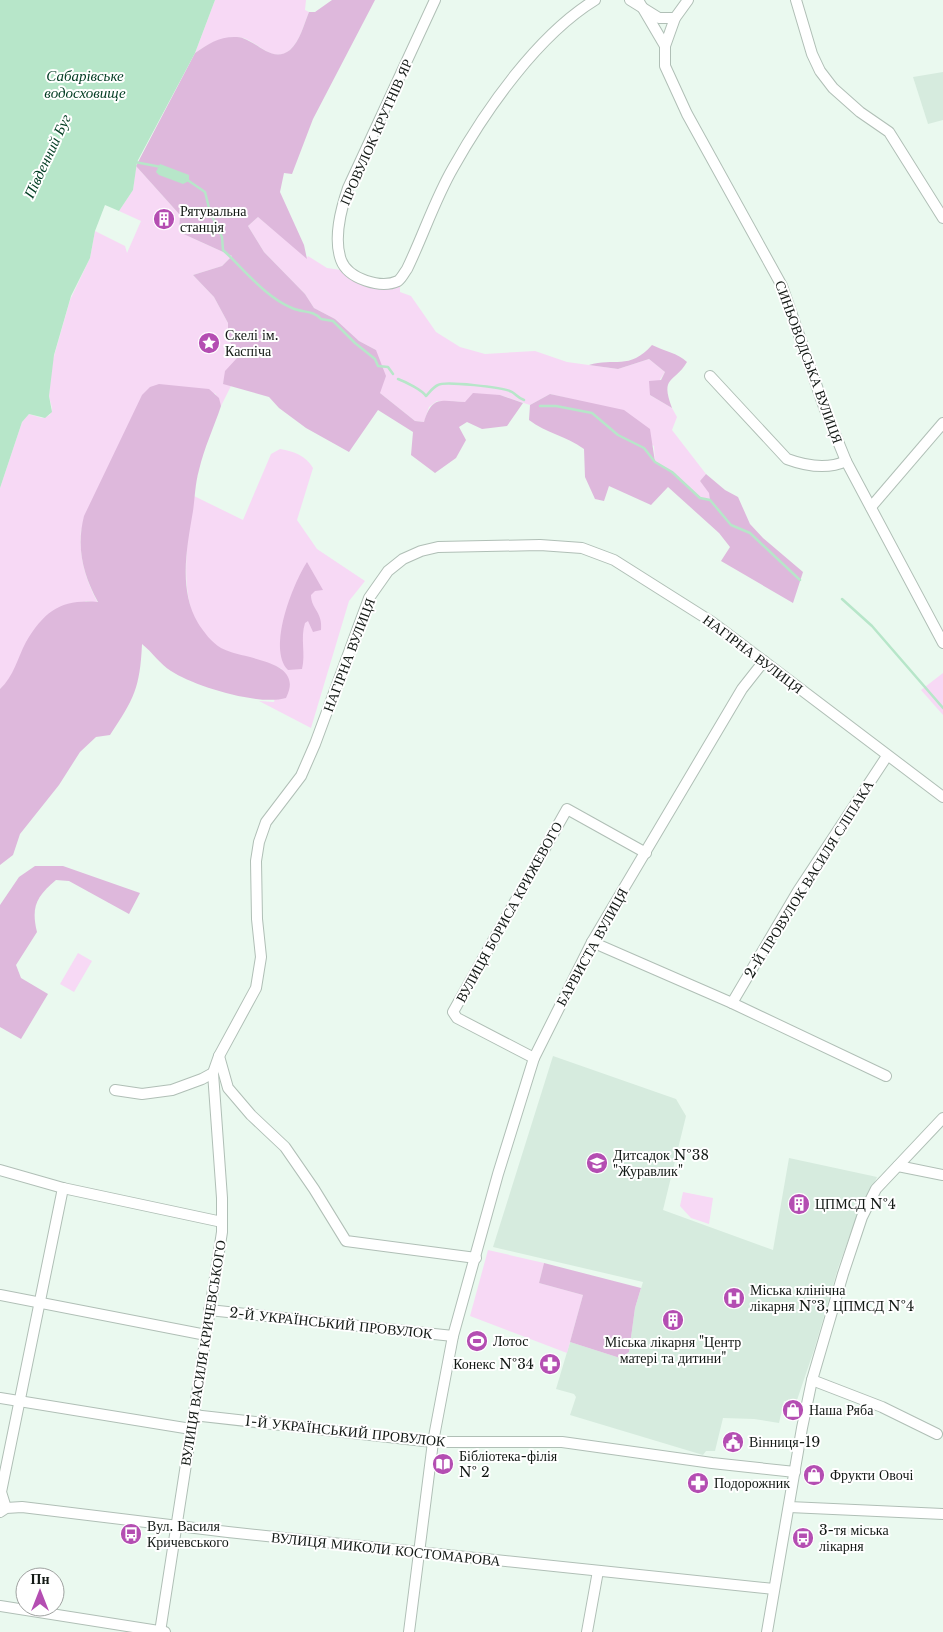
<svg xmlns="http://www.w3.org/2000/svg" width="943" height="1632" font-family="'Libre Baskerville',serif">
<style>
.built{fill:#d6ebde}
.green{fill:#f7d9f5}
.forest{fill:#deb8dc}
.water{fill:#b7e6c9}
.lines{fill:none;stroke-linecap:round;stroke-linejoin:round}
.stream{stroke:#b7e6c9;stroke-width:2.5}
.minor-casing{stroke:#b0bfb6;stroke-width:12}
.minor{stroke:#fff;stroke-width:10}
.labels{text-anchor:middle;dominant-baseline:central;stroke-width:4;stroke-linejoin:round;paint-order:stroke}
.street-label{font-size:14px;fill:#121814;stroke:#fff}
.poi-label{font-size:14px;fill:#121814;stroke:#fff;text-anchor:start}
.water-label{font-size:15px;font-style:italic;fill:#003b21;stroke:#fff}
</style>
<rect width="100%" height="100%" fill="#eaf9ef"/>
<g class="built">
<polygon points="943,72 943,120 928,124 913,77"/>
<polygon points="553,1056 676,1099 686,1116 663,1210 773,1250 789,1158 877,1177 850,1235 838,1268 814,1350 796,1403 784,1401 779,1423 754,1419 723,1418 715,1451 706,1451 703,1455 570,1415 576,1397 574,1394 556,1389 570,1342 620,1358 629,1352 635,1308 643,1282 493,1247"/>
</g>
<g class="green">
<path d="M215,0h91l-1,10 4,2c-5,12 -9,29 -19,38 -19,16 -34,-13 -53,-13 -16,0 -29,7 -42,16z"/>
<path d="M136,166l44,49 -1,17 53,24 -10,10 -29,9 21,22 14,26v14l9,21 -14,25 8,3 -10,20 -6,-13 -134,137c-2,27 4,49 17,73l-12,-2 -59,41 -17,38 -10,9v-201l22,-66 7,-8 13,4 8,-3 2,-7 -3,-12 3,-33 18,-63 20,-42 5,-27 30,15 2,7 14,-32 -22,-10 14,-21z"/>
<polygon points="258,217 307,258 308,256 327,268 348,271 360,278 400,280 400,292 411,296 436,332 460,347 485,354 535,351 567,362 618,369 649,359 665,372 650,395 672,408 677,417 672,430 706,474 700,481 710,493 710,500 700,498 672,472 655,462 654,446 580,401 550,394 530,405 500,395 465,402 437,401 429,407 424,422 415,421 380,393 376,350 359,341 335,319 314,308 305,294 264,252 248,226"/>
<path d="M280,449c14,2 26,7 33,19l-16,52 20,29 48,32 -16,20 -38,127 -52,-27 15,1 8,-33c-19,-10 -43,-11 -62,-21 -48,-27 -33,-108 -26,-152l49,24 28,-66z"/>
<polygon points="943,673 943,715 921,690"/>
<polygon points="78,953 92,961 74,992 60,984"/>
<polygon points="683,1192 713,1198 709,1224 691,1218 680,1206"/>
<polygon points="488,1250 544,1263 539,1283 583,1295 567,1353 470,1316"/>
</g>
<g class="forest">
<path d="M332,0h43l-62,119 -21,55 -8,-1 -4,19 24,53 3,14 -49,-42 -10,9 16,26 41,42 9,14 21,11 24,22 17,9 10,26 -6,17 35,28 9,1c8,-27 17,-21 41,-20l8,-9 27,2 23,8 -16,23 -25,3 -15,-7 -8,5 7,13 -10,18 -21,15 -24,-18 2,-23 -35,-22 -29,42 -43,-24 -27,-20 -10,-11 -46,-13 2,-13 12,-13 -9,-21v-14l-14,-26 -21,-22 29,-9 10,-10 -53,-24 1,-17 -44,-49 59,-113c13,-9 25,-17 42,-16 18,1 34,28 53,13 10,-9 14,-26 19,-38h6z"/>
<path d="M652,345c12,6 26,8 35,17 -13,22 -27,13 -15,46l-22,-13 -1,-14 12,-1 4,-8 -16,-13 -31,10 -29,-4c25,-8 40,6 63,-20z"/>
<path d="M159,384l50,5 10,9 2,8c-7,21 -17,42 -22,64 -4,14 -4,28 -6,41 -6,36 -15,78 5,112 5,8 14,20 23,25 22,12 85,11 65,50 -28,8 -92,-12 -115,-27 -11,-7 -19,-19 -29,-27 -2,44 -8,55 -32,91l-14,2 -16,15 -21,33 -39,49 -7,21 -13,10v-176c14,-13 17,-30 26,-47 19,-32 36,-43 72,-40 -15,-28 -22,-54 -14,-86l58,-121 8,-8z"/>
<path d="M550,394l74,16 26,19 5,33 17,10 28,26 10,2 -1,-7 -9,-12 6,-7 19,16 13,7 12,27 13,14 40,34 -10,31 -72,-42 9,-14 -11,-14 -51,-46 -17,18 -42,-19 -5,15 -9,-2 -10,-22 -1,-28c-18,-13 -38,-16 -55,-29l1,-15z"/>
<path d="M307,562l16,28 -8,1 -4,4c0,14 12,17 10,35l-8,2 -5,-11 -3,2c-5,15 1,31 -3,46l-14,1c-21,-22 5,-86 19,-108z"/>
<path d="M35,866h28l77,27 -11,21 -60,-33 -13,-1c-20,17 -25,27 -19,52l-21,33 5,13 27,16 -27,45 -21,-12v-122l19,-28z"/>
<polygon points="544,1263 641,1288 635,1308 629,1352 620,1358 570,1342 583,1295 539,1283"/>
</g>
<g class="water">
<polygon points="0,0 215,0 195,53 137,162 133,190 119,211 105,205 95,231 90,258 71,296 54,355 49,396 52,412 45,418 29,414 22,422 0,488"/>
<polygon points="160,164 189,175 189,181 183,184 159,175 156,172"/>
</g>
<g class="lines">
<g class="stream">
<polyline points="135,162 161,167"/>
<path d="M186,179l19,13 5,20 12,25 1,13c21,19 42,47 69,58 11,5 21,2 29,11l12,2 22,22 20,16 3,7 10,1 5,7"/>
<path d="M398,379c8,3 24,11 28,17 4,-4 7,-9 12,-11 6,-4 66,2 74,7 5,3 6,6 12,8"/>
<polyline points="540,406 556,406 592,413 618,435 644,448 655,462 672,472 700,498 710,500 731,525 750,533 800,580"/>
<polyline points="842,599 872,626 943,708"/>
</g>
<g class="minor-casing">
<g id="minor">
<path d="M435,0l-87,188c-7,21 -15,50 -7,72 7,19 40,29 57,21 4,-3 6,-8 9,-12 16,-33 28,-70 46,-101 33,-59 85,-133 142,-168"/>
<polyline points="630,0 659,18 675,18"/>
<polyline points="638,0 665,46"/>
<polyline points="688,0 675,18 665,46 665,66 687,114 782,286 824,407 846,461 943,643"/>
<polyline points="796,0 812,54 820,71 833,88 860,112 889,132 943,218"/>
<path d="M710,376l77,83c19,7 40,11 59,2"/>
<polyline points="871,507 943,423"/>
<polyline points="592,942 732,1003 886,1076"/>
<polyline points="732,1003 798,891 887,756"/>
<polyline points="219,1056 228,1088 251,1115 285,1147 314,1189 346,1241 476,1258"/>
<polyline points="534,1058 457,1018 453,1012 567,809 646,853"/>
<polyline points="115,1090 142,1094 172,1090 202,1079 213,1073 219,1056 256,988 261,957 257,919 256,861 259,842 266,822 301,776 315,744 369,598 388,571 403,559 421,551 438,547 540,545 582,548 614,560 712,622 943,797"/>
<polyline points="898,1166 943,1175"/>
<polyline points="0,1170 63,1188 222,1222"/>
<polyline points="0,1295 206,1335"/>
<polyline points="209,1310 453,1336"/>
<polyline points="812,1380 882,1407 937,1434"/>
<polyline points="0,1398 191,1429"/>
<polyline points="193,1415 433,1442 562,1442 712,1463 795,1472"/>
<polyline points="789,1507 943,1514"/>
<polyline points="6,1508 1,1492 63,1188"/>
<polyline points="0,1512 6,1508 22,1507 228,1532 774,1589"/>
<polyline points="0,1606 165,1632"/>
<polyline points="160,1632 222,1232 222,1198 213,1073"/>
<polyline points="409,1632 433,1442 453,1336 498,1174 534,1058 592,942 742,689 764,661"/>
<polyline points="587,1632 598,1571"/>
<polyline points="767,1632 802,1428 812,1380 843,1274 862,1217 876,1189 943,1118"/>
</g>
</g>
<use href="#minor" class="minor"/>
</g>
<defs>
<g id="building-disc" transform="scale(1.125)"><circle r="9.5" fill="#b44eb2" stroke="#fff"/><path d="M-4-6H4V6H1V3H-1V6H-4ZM-2.5-4.3h1.7v1.8h-1.7ZM.8-4.3h1.7v1.8H.8ZM-2.5-1h1.7V.8h-1.7ZM.8-1h1.7V.8H.8Z" fill="#fff"/></g>
<g id="sight-disc" transform="scale(1.125)"><circle r="9.5" fill="#b44eb2" stroke="#fff"/><path d="M0-6L1.8-2.2L6-1.7L2.9 1.2L3.7 5.4L0 3.3L-3.7 5.4L-2.9 1.2L-6-1.7L-1.8-2.2Z" fill="#fff"/></g>
<g id="school-disc" transform="scale(1.125)"><circle r="9.5" fill="#b44eb2" stroke="#fff"/><path d="M0-5L7-2L0 1L-7-2ZM-4 1L0 2.5L4 1V4Q0 6-4 4Z" fill="#fff"/></g>
<g id="hospital-disc" transform="scale(1.125)"><circle r="9.5" fill="#b44eb2" stroke="#fff"/><path d="M-5-5h3v3.5h4V-5h3V5h-3V1.5h-4V5h-3Z" fill="#fff"/></g>
<g id="stadium-disc" transform="scale(1.125)"><circle r="9.5" fill="#b44eb2" stroke="#fff"/><path d="M0-5a6.5 5 0 1 0 0 10a6.5 5 0 1 0 0-10ZM-3.5-1.8h7v3.6h-7Z" fill="#fff"/></g>
<g id="pharmacy-disc" transform="scale(1.125)"><circle r="9.5" fill="#b44eb2" stroke="#fff"/><path d="M-2-6h4v4h4v4h-4v4h-4v-4h-4v-4h4Z" fill="#fff"/></g>
<g id="shop-disc" transform="scale(1.125)"><circle r="9.5" fill="#b44eb2" stroke="#fff"/><path d="M-5-2.5h2.3a2.7 3.5 0 0 1 5.4 0H5L5.5 6h-11ZM-1.5-2.5h3a1.5 2.3 0 0 0-3 0Z" fill="#fff"/></g>
<g id="civic-disc" transform="scale(1.125)"><circle r="9.5" fill="#b44eb2" stroke="#fff"/><path d="M-.6-6.5H3V-4.5H.6V-3L4-1V1h2V6H-6V1h2V-1L-.6-3ZM-1.2 2.5V6h2.4V2.5Z" fill="#fff"/></g>
<g id="library-disc" transform="scale(1.125)"><circle r="9.5" fill="#b44eb2" stroke="#fff"/><path d="M-6-4Q-3-5.5-.7-3.5V5Q-3 3-6 4ZM6-4Q3-5.5 .7-3.5V5Q3 3 6 4Z" fill="#fff"/></g>
<g id="bus-disc" transform="scale(1.125)"><circle r="9.5" fill="#b44eb2" stroke="#fff"/><path d="M-5-6H5V4H4V6H2V4H-2V6H-4V4H-5ZM-3.5-4V0h7V-4ZM-3.5 1.2v1.5H-2V1.2ZM2 1.2v1.5H3.5V1.2Z" fill="#fff"/></g>
</defs>
<g fill-rule="evenodd">
<use href="#building-disc" x="164" y="219"/>
<use href="#sight-disc" x="209" y="343"/>
<use href="#school-disc" x="597" y="1163"/>
<use href="#building-disc" x="799" y="1204"/>
<use href="#hospital-disc" x="734" y="1298"/>
<use href="#building-disc" x="673" y="1320"/>
<use href="#stadium-disc" x="477" y="1341"/>
<use href="#pharmacy-disc" x="550" y="1364"/>
<use href="#shop-disc" x="793" y="1410"/>
<use href="#civic-disc" x="733" y="1442"/>
<use href="#library-disc" x="443" y="1464"/>
<use href="#shop-disc" x="814" y="1475"/>
<use href="#pharmacy-disc" x="698" y="1483"/>
<use href="#bus-disc" x="131" y="1534"/>
<use href="#bus-disc" x="803" y="1538"/>
</g>
<g class="labels">
<g class="street-label">
<text transform="translate(376 132) rotate(-66)">ПРОВУЛОК КРУТНІВ ЯР</text>
<text transform="translate(809 362) rotate(70)">СИНЬОВОДСЬКА ВУЛИЦЯ</text>
<text transform="translate(753 654) rotate(37)">НАГІРНА ВУЛИЦЯ</text>
<text transform="translate(349 655) rotate(-69)">НАГІРНА ВУЛИЦЯ</text>
<text transform="translate(809 879) rotate(-58)">2-Й ПРОВУЛОК ВАСИЛЯ СЛІПАКА</text>
<text transform="translate(509 912) rotate(-61)">ВУЛИЦЯ БОРИСА КРИЖЕВОГО</text>
<text transform="translate(592 947) rotate(-61)">БАРВИСТА ВУЛИЦЯ</text>
<text transform="translate(331 1323) rotate(6)">2-Й УКРАЇНСЬКИЙ ПРОВУЛОК</text>
<text transform="translate(203 1353) rotate(-81)">ВУЛИЦЯ ВАСИЛЯ КРИЧЕВСЬКОГО</text>
<text transform="translate(345 1431) rotate(6)">1-Й УКРАЇНСЬКИЙ ПРОВУЛОК</text>
<text transform="translate(386 1549) rotate(6)">ВУЛИЦЯ МИКОЛИ КОСТОМАРОВА</text>
</g>
<g class="poi-label">
<text x="180" y="211">Рятувальна<tspan x="180" dy="16">станція</tspan></text>
<text x="225" y="335">Скелі ім.<tspan x="225" dy="16">Каспіча</tspan></text>
<text x="613" y="1155">Дитсадок №38<tspan x="613" dy="16">"Журавлик"</tspan></text>
<text x="815" y="1204">ЦПМСД №4</text>
<text x="750" y="1290">Міська клінічна<tspan x="750" dy="16">лікарня №3, ЦПМСД №4</tspan></text>
<text x="493" y="1341">Лотос</text>
<text x="673" y="1342" text-anchor="middle">Міська лікарня "Центр<tspan x="673" dy="16">матері та дитини"</tspan></text>
<text x="534" y="1364" text-anchor="end">Конекс №34</text>
<text x="809" y="1410">Наша Ряба</text>
<text x="749" y="1442">Вінниця-19</text>
<text x="459" y="1456">Бібліотека-філія<tspan x="459" dy="16">№ 2</tspan></text>
<text x="830" y="1475">Фрукти Овочі</text>
<text x="714" y="1483">Подорожник</text>
<text x="147" y="1526">Вул. Василя<tspan x="147" dy="16">Кричевського</tspan></text>
<text x="819" y="1530">3-тя міська<tspan x="819" dy="16">лікарня</tspan></text>
</g>
<g class="water-label">
<text x="85" y="75">Сабарівське<tspan x="85" dy="17">водосховище</tspan></text>
<text transform="translate(47 156) rotate(-65)">Південний Буг</text>
</g>
</g>
<g transform="translate(40 1592)"><circle r="24" fill="#ffffff" stroke="#a0a3a1"/>
<path d="M0-4L9 19L0 12L-9 19Z" fill="#b44eb2"/>
<text y="-8" font-size="14" font-weight="bold" text-anchor="middle" fill="#121814">Пн</text>
</g>
</svg>
